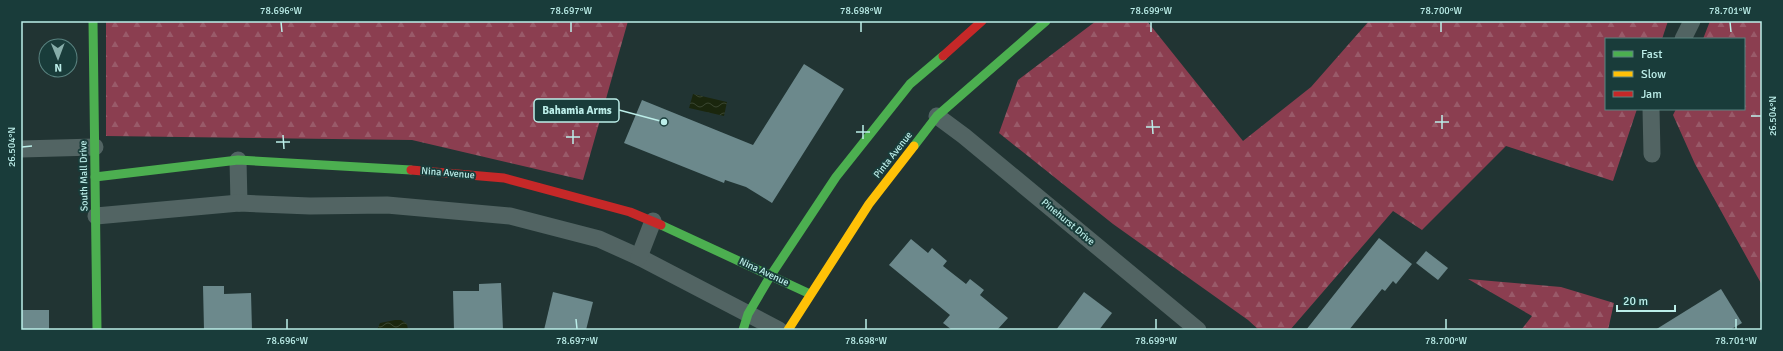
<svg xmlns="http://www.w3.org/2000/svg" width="1783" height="351" font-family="Signika,sans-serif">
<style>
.forest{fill:url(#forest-firs)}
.water{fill:url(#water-waves)}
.building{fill:#6c898c}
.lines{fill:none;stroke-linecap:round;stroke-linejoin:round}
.street{stroke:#526463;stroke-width:17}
.fast{stroke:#4caf50;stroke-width:9}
.slow{stroke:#ffc107;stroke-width:9}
.jam{stroke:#c62828;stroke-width:9}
.ticks{fill:none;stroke:#bceee9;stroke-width:1.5}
.labels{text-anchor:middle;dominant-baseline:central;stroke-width:4;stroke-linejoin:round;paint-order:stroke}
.street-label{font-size:10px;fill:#bceee9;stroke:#193c3a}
.leader{fill:none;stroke:#bceee9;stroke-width:1.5}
.callout-dot{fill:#bceee9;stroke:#193c3a;stroke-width:1.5}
.callout{fill:#193c3a;stroke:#bceee9;stroke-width:1.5}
.callout-label{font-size:11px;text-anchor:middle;font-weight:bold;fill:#bceee9}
.neatline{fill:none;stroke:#bceee9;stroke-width:1.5}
.ticks-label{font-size:10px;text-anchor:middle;fill:#bceee9}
</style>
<defs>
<pattern id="forest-firs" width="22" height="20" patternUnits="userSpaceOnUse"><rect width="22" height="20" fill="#8b3e50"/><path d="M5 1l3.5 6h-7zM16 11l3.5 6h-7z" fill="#995a69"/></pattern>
<pattern id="water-waves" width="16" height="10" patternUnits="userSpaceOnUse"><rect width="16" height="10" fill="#1a260d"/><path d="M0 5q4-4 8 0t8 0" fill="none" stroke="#394630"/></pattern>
</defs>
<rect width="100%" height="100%" fill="#213433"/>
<g class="forest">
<polygon points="106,21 628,21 583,180 412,140 106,136"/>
<polygon points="1096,21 1147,21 1243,141 1311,87 1369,21 1668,21 1662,39 1606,39 1606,109 1637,109 1613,181 1506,146 1422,230 1393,211 1290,330 1259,330 1248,320 1113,224 999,133 1018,80"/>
<polygon points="1710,21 1762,21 1762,285 1695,164 1673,115 1676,109 1744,109 1744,39 1703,39"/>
<polygon points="1468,279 1561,287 1614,303 1608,330 1521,330 1532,316"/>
</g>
<g class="water">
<polygon points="693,94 727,102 724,116 689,108"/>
<polygon points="395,320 401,320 407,324 408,330 377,330 380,323"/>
</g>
<g class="building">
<polygon points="804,64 844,89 772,203 746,187 725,180 724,183 624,143 642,100 753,145"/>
<polygon points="1379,238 1412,264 1396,284 1393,281 1385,291 1382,289 1349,330 1306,330"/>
<polygon points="911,239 928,253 932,248 947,261 943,266 966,284 970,279 984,290 980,295 1008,318 997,330 952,330 943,323 950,315 889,265"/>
<polygon points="1426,251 1448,268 1438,280 1416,263"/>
<polygon points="501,283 503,330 454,330 453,291 479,291 479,284"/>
<polygon points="203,286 224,286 224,294 251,293 252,330 204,330"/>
<polygon points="1721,289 1742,323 1730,330 1655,330"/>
<polygon points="553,292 593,302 586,330 544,330"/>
<polygon points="1084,292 1112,313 1099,330 1056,330"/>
<rect x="21" y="310" width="28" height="20"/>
</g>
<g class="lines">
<g class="street">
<polyline points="1683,39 1692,21"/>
<polyline points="1651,109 1652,154"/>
<polyline points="937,116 964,136 1198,330"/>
<polyline points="21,149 95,147"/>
<polyline points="238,160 239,203"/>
<polyline points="96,216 239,203 310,206 387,205 510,216 599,239 639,257 779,330"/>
<polyline points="639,257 653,221"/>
</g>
<g class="fast">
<polyline points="93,21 97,330"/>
<polyline points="914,146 937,116 1046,21"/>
<polyline points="95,177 238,160 411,170"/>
<polyline points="661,225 810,294"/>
<polyline points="743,330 748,314 771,275 836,177 910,84 943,56"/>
</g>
<polyline class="slow" points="788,330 869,204 914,146"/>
<g class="jam">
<polyline points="943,56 982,21"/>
<polyline points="411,170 504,178 630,212 661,225"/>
</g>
</g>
<path class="ticks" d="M281,22l1,10M571,22v10M861,22v10M1151,22v10M1441,22v10M1730,22l1,10M1442,115v14M1751,116h10M1152,120l1,14M1435,122h14M863,125v14M1146,127h14M573,130v14M856,132h14M283,135l1,14M566,137h14M276,142h14M22,147l10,-1M287,319v10M576,319l1,10M866,319v10M1156,319v10M1446,319v10M1736,319v10"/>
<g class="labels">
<g class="street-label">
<text transform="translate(893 155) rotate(-52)">Pinta Avenue</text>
<text transform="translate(448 173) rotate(5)">Nina Avenue</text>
<text transform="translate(84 176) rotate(-91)">South Mall Drive</text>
<text transform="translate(1068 222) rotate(40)">Pinehurst Drive</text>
<text transform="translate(764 272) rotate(25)">Nina Avenue</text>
</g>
</g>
<path class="leader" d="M664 122L619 110"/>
<circle class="callout-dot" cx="664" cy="122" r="4"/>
<rect class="callout" x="534" y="99" width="85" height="23" rx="4"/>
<g class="callout-label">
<text x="577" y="114">Bahamia Arms</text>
</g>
<rect width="1783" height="351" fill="none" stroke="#193c3a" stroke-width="44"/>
<rect x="1605" y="38" width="140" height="72" fill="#193c3a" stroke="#5a8380"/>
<rect x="1613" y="51" width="20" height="6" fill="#4caf50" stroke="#5a8380"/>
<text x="1641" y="58" font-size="12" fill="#bceee9">Fast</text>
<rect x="1613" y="71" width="20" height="6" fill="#ffc107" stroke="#5a8380"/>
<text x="1641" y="78" font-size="12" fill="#bceee9">Slow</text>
<rect x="1613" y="91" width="20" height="6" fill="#c62828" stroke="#5a8380"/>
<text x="1641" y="98" font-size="12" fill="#bceee9">Jam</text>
<g transform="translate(58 58) rotate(179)"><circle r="19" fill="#193c3a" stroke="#5a8380"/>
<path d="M0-3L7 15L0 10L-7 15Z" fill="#86ada9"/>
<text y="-6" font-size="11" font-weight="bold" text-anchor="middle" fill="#bceee9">N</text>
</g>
<path d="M1617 305v6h58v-6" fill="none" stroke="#bceee9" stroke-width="2"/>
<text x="1623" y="305" font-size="12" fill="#bceee9" stroke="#193c3a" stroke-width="3" paint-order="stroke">20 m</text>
<rect x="22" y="22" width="1739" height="307" class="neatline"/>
<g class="ticks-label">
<text x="281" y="14">78.696°W</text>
<text x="571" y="14">78.697°W</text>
<text x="861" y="14">78.698°W</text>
<text x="1151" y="14">78.699°W</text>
<text x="1441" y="14">78.700°W</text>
<text x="1730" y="14">78.701°W</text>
<text transform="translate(1772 116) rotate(-90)" y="4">26.504°N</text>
<text transform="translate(11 147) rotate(-90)" y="4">26.504°N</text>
<text x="287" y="344">78.696°W</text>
<text x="577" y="344">78.697°W</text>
<text x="866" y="344">78.698°W</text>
<text x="1156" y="344">78.699°W</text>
<text x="1446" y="344">78.700°W</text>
<text x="1736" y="344">78.701°W</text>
</g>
</svg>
